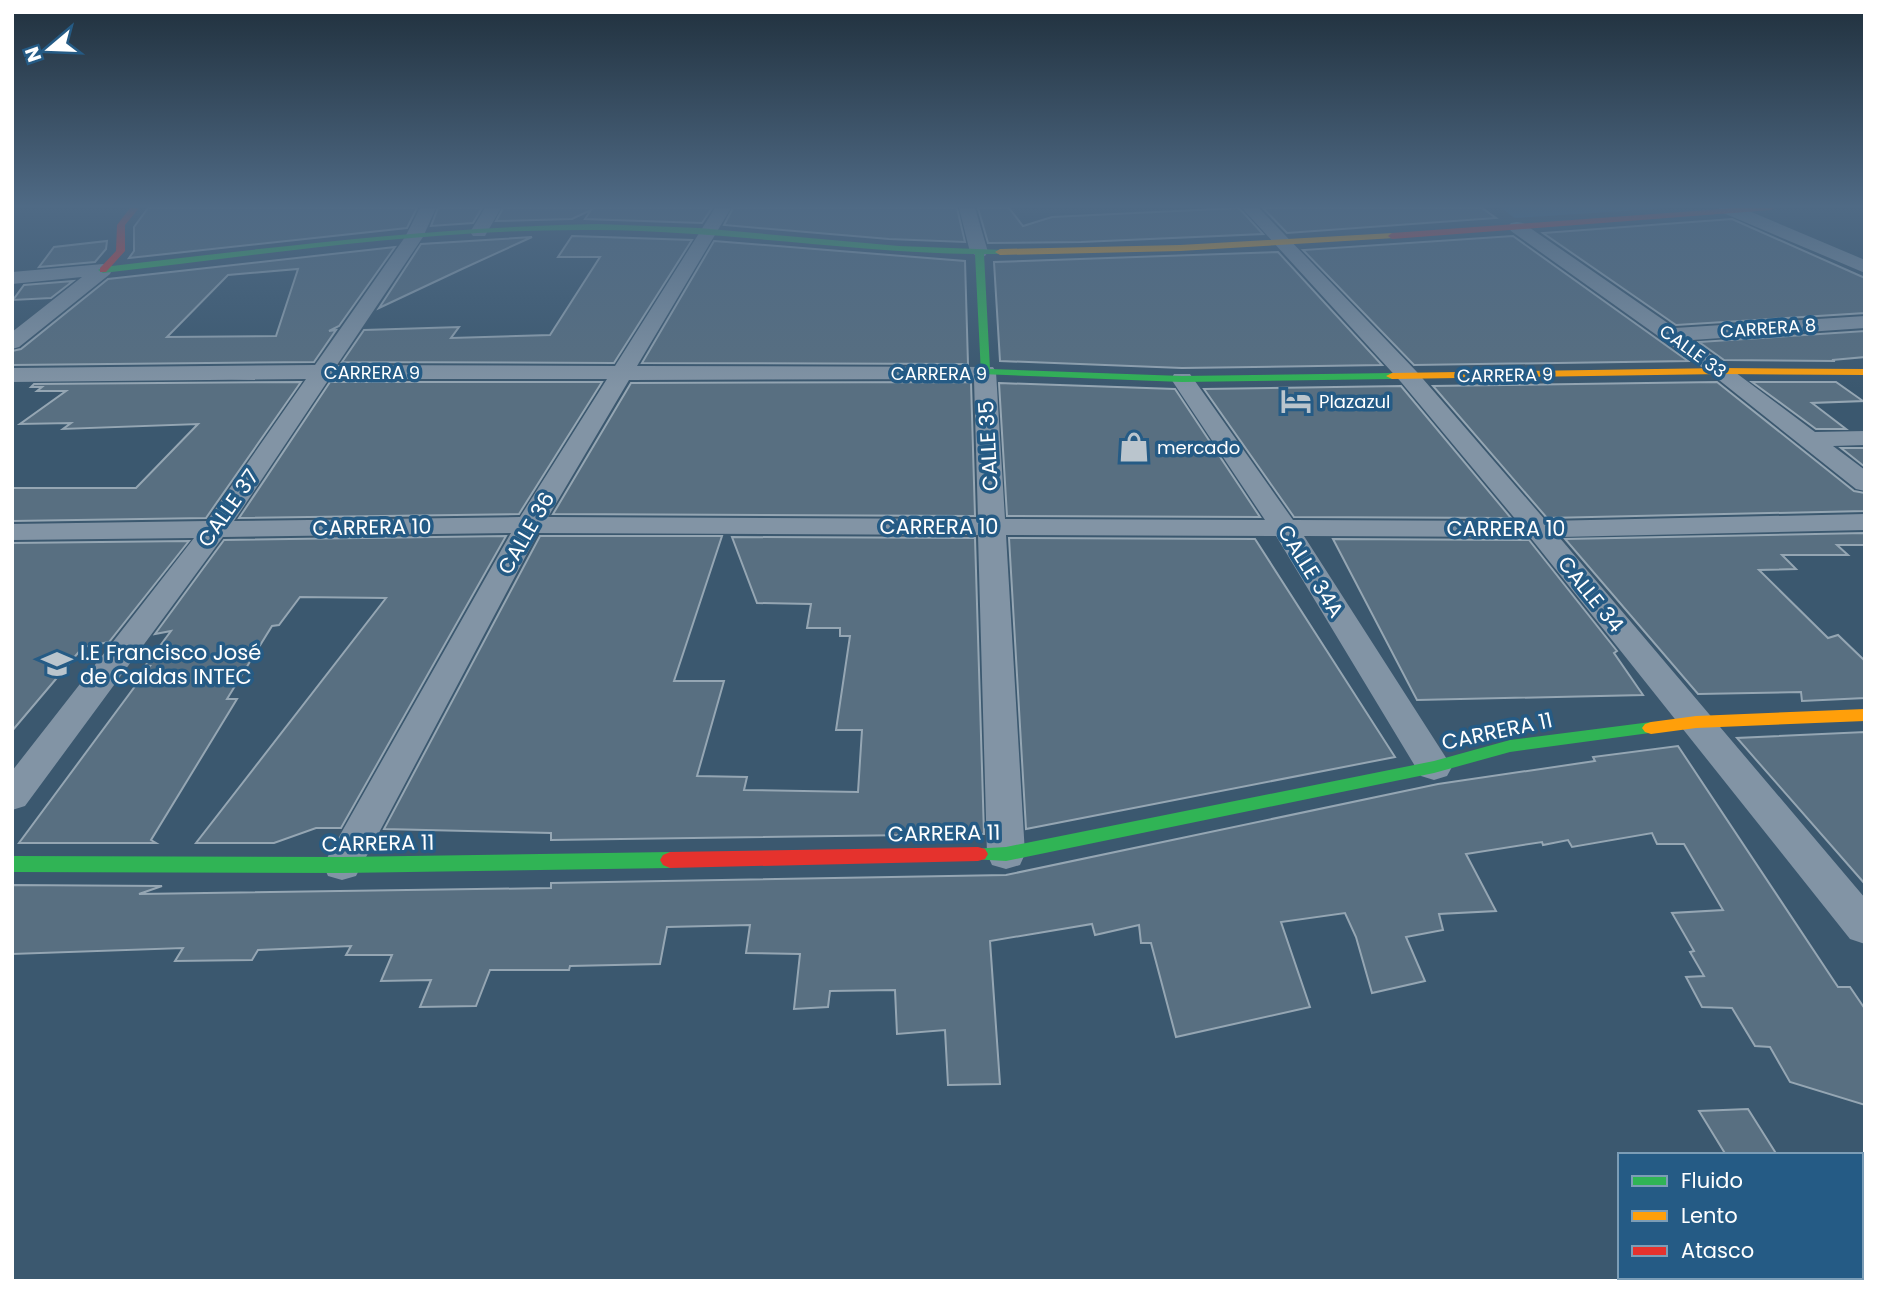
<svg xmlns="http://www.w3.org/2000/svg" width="1877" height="1293" font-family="Poppins,sans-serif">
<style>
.green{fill:#39719b}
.building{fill:#586f81;stroke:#95a6b3;stroke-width:2;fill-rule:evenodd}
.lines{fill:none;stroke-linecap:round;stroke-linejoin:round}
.street{fill:#8294a5;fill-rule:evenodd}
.fast{fill:#30b455;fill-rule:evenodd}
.slow{fill:#ff9f0a;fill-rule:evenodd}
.jam{fill:#e5322d;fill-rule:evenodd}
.labels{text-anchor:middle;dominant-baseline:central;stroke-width:7;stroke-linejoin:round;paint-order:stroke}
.far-street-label{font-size:18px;fill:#fff;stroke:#255b85}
.far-poi-label{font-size:18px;fill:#fff;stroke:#255b85;text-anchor:start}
.street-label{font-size:21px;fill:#fff;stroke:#255b85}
.poi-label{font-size:21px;fill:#fff;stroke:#255b85;text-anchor:start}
</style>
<rect width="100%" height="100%" fill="#3b586f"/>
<polygon class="green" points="1501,208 1669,208 1515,218"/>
<g class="building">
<polygon points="148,208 417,208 407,228 129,258 134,251 134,227"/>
<polygon points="438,208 482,208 473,223 431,226"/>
<polygon points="503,208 712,208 702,223 585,219 591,210 572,219 496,221"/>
<polygon points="733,208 957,208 965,242 889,239 724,225"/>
<polygon points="978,208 1009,208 1023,226 1052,217 1239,208 1263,234 1081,242 988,243"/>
<polygon points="1263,208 1482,208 1496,218 1287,233"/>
<polygon points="1732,219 1865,278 1865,313 1676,325 1543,233"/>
<polygon points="572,236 692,240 614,363 342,362 364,330 459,327 451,338 550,335 600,257 558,257"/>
<polygon points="1513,236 1688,361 1414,365 1303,250"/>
<polygon points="532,237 462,269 379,308 421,244"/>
<polygon points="107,241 106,249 95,262 39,267 54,247"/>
<polygon points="714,241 965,261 968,364 642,363"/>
<path d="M395,247l-56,79 -10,5 7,-1 -22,32 -302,3v-14l9,-2 87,-70zM298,269l-22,67 -109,1 61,-62z"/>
<polygon points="1278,252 1382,365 1182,368 1000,361 994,262"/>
<polygon points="73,281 51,298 13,300 24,285"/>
<polygon points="1865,331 1865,357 1832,360 1835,361 1724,360 1699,342"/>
<polygon points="301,382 206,518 12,521 12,488 136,488 198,424 63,429 71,423 20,424 66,391 37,391 42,387 31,387 34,384"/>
<polygon points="330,382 602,382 519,514 239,518"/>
<polygon points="971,382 975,516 553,514 631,383"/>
<polygon points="1717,382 1854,491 1865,493 1865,511 1547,518 1433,386"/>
<polygon points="1752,382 1836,382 1863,401 1812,403 1846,429 1816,429"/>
<polygon points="999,383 1175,389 1260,517 1007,516"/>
<polygon points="1401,386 1511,518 1294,517 1204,389"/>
<polygon points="1841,448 1865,448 1865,467"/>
<polygon points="1865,533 1865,545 1837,545 1848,555 1782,555 1796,569 1759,570 1828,638 1838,635 1865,661 1865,698 1802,701 1801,692 1698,694 1565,539"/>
<polygon points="506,536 341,828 316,828 274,843 196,843 386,598 300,597 279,625 272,626 227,699 237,699 151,840 156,843 19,843 150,666 145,666 171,631 155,634 224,540"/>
<polygon points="540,536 722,536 674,681 724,681 697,776 747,777 744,790 858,792 862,730 836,730 850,636 840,636 840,628 807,628 811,604 757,603 732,537 975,538 984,834 551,840 551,833 384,829"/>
<polygon points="1009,538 1255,539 1395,757 1026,829"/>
<polygon points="1333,539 1529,540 1617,651 1614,653 1643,695 1417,700"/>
<polygon points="189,541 109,642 83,647 12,731 12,543"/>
<polygon points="1865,732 1865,884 1737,738"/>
<polygon points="1678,746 1838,987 1850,987 1865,1009 1865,1105 1790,1082 1770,1047 1755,1046 1732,1008 1702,1007 1686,977 1704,976 1690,952 1694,951 1672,913 1723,910 1684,844 1657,844 1652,833 1572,847 1568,840 1543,845 1542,842 1466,854 1496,911 1439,914 1443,930 1406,937 1425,981 1372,993 1356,937 1345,913 1281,922 1310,1007 1176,1037 1151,943 1141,943 1139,925 1095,935 1092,924 990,941 1000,1084 948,1085 945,1030 897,1034 895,990 830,991 828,1007 794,1009 800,954 746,953 750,925 667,927 660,964 570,966 569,970 490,970 476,1006 420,1007 431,980 381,981 392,955 346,955 351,946 258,950 252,960 175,961 183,948 12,954 12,885 162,886 139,894 551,888 551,883 1006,875 1438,784 1595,761 1593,757"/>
<polygon points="1748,1109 1777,1155 1726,1155 1699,1111"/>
</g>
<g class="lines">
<g class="street">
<path d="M420,208h16l-13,29 -86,128 278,1 100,-158h16l-94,158 356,1 3,5 9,147 260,1 -94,-141 3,-5h16l103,146 224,1 -116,-139 -159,-174h17l158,164 129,149 319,-7v16l-306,7 306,361v46l-15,-5 -320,-402 -226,-1 148,231 -5,9 -13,4 -13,-4 -145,-240 -270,-1 19,319 -5,11 -14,4 -14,-4 -5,-11 -9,-319 -440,-2 -182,343 -14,4 -14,-4 -5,-11 188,-332 -288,4 -198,269 -13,4v-39l182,-233 -182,2v-16l195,-3 99,-142 -294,3v-14l303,-3 90,-128zM329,379h278l-87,138 -286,4zM974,379l4,140 -430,-2 81,-137z"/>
<polygon points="485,208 501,208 485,236 473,236 470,232"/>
<polygon points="959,208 975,208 988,252 985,256 979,257 970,252"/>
<polygon points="1719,208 1742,208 1865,260 1865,273 1721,212"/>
<polygon points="1517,222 1523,223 1675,328 1865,316 1865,328 1692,340 1815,432 1865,431 1865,445 1833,446 1865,470 1865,491 1856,489 1714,376 1511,231 1508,227 1511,223"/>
<polygon points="103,264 110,266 112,270 110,274 19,347 12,349 12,332 82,277 12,284 12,272"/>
</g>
<g class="fast">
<path d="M598,224l101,4 200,18 104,4v4h-19l6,115 192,7 210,-3 6,3 -6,3 -210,3 -201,-8 -6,-120c-126,-2 -250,-23 -376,-24 -166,-2 -331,24 -496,43l-5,-3 5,-3c165,-19 329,-40 495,-43z"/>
<polygon points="1651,722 1657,724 1660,728 1657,732 1510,752 1434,773 1006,861 971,859 968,854 971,849 1006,847 1434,761 1510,740"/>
<polygon points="670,852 677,855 680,860 677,865 670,868 342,873 12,872 12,856 342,857"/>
</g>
<g class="slow">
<polygon points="1392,233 1396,236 1395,238 1180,251 1000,255 995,252 1000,249 1180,245"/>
<polygon points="1722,368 1865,369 1865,375 1722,374 1392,379 1386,376 1392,373"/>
<polygon points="1865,709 1865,721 1696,728 1651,734 1645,732 1642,728 1645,724 1651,722 1696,716"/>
</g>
<g class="jam">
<polygon points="130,208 139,208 125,225 125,251 106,272 100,272 100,268 116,251 117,225"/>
<polygon points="1735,208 1775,208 1771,210 1392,239 1388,236 1392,233"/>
<polygon points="978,847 985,849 988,854 985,859 978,861 670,868 663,865 660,860 663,855 670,852"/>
</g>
</g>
<linearGradient id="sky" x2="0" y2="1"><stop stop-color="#20303d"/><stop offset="0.53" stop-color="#4f6a85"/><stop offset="1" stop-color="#4f6a85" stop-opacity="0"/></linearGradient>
<rect width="1877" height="389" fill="url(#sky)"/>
<defs>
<g id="hotel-bare" transform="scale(2.415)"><path d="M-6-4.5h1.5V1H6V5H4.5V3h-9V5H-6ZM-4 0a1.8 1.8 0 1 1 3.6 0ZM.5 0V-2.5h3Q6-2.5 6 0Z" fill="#bac5cd" stroke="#255b85" stroke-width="2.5" paint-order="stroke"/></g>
<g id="shop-bare" transform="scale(2.415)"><path d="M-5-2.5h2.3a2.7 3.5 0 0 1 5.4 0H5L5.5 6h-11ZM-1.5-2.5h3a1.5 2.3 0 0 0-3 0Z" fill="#bac5cd" stroke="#255b85" stroke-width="2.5" paint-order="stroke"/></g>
<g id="school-bare" transform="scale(2.415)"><path d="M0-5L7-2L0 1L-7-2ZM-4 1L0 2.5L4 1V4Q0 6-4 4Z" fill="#bac5cd" stroke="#255b85" stroke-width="2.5" paint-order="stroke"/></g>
</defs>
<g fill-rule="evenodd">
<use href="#hotel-bare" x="1296" y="401"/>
<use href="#shop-bare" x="1134" y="447"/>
<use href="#school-bare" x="57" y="664"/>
</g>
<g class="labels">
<g class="far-street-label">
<text transform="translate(1768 328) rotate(-4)">CARRERA 8</text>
<text transform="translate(1693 351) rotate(36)">CALLE 33</text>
<text x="372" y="372">CARRERA 9</text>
<text x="939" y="373">CARRERA 9</text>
<text transform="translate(1505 375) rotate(-1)">CARRERA 9</text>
</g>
<g class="far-poi-label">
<text x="1319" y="401">Plazazul</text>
<text x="1157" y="447">mercado</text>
</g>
<g class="street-label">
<text transform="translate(988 446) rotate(-93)">CALLE 35</text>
<text transform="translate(228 508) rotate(-55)">CALLE 37</text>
<text x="939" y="526">CARRERA 10</text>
<text transform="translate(372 527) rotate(-1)">CARRERA 10</text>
<text x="1506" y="528">CARRERA 10</text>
<text transform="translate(526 533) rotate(-60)">CALLE 36</text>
<text transform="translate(1311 571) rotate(58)">CALLE 34A</text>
<text transform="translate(1591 594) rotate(51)">CALLE 34</text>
<text transform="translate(1497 731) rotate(-12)">CARRERA 11</text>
<text transform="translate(944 833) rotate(-1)">CARRERA 11</text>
<text transform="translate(378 843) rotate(-1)">CARRERA 11</text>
</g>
<g class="poi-label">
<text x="80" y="652">I.E Francisco José<tspan x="80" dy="24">de Caldas INTEC</tspan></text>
</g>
</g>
<rect width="1877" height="1293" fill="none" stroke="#ffffff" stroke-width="28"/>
<rect x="1618" y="1153" width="245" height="126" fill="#255b85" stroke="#7c9db6" stroke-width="2"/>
<rect x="1632" y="1176" width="35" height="10" fill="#30b455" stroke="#7c9db6" stroke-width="2"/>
<text x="1681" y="1188" font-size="21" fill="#ffffff">Fluido</text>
<rect x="1632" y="1211" width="35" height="10" fill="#ff9f0a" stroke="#7c9db6" stroke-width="2"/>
<text x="1681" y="1223" font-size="21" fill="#ffffff">Lento</text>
<rect x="1632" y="1246" width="35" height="10" fill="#e5322d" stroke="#7c9db6" stroke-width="2"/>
<text x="1681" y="1258" font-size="21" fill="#ffffff">Atasco</text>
<g transform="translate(49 49) rotate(251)" stroke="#255b85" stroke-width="5" paint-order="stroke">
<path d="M0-5L12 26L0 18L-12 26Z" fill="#ffffff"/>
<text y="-10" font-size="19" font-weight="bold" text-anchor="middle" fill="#ffffff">N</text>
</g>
</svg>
